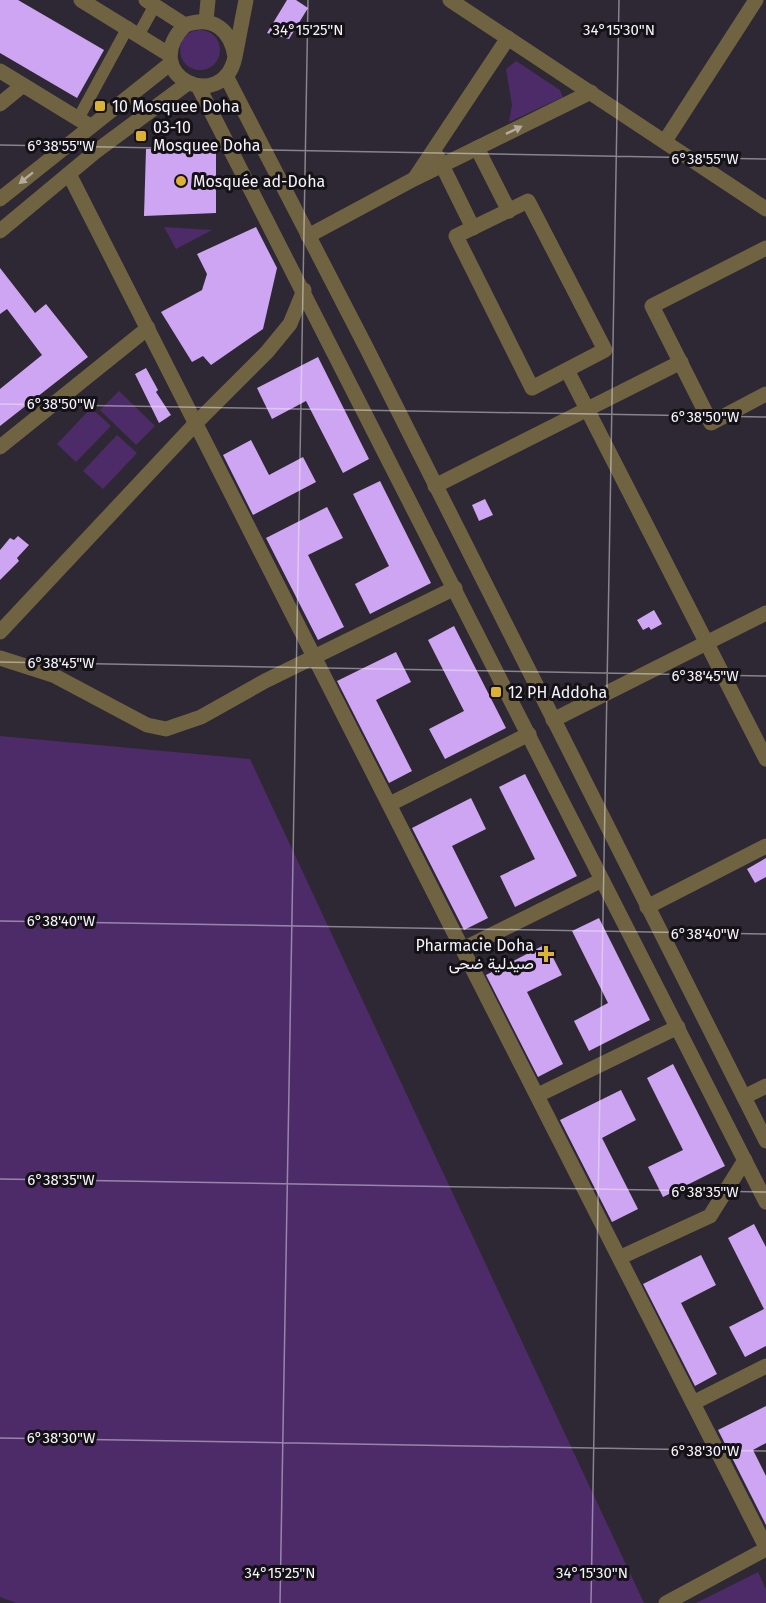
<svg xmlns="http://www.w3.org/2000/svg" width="766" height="1603" font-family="'Fira Sans',Vazirmatn,sans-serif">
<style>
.green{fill:#4d2b68}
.building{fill:#cea5f2}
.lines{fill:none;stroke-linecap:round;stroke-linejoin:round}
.pedestrian{stroke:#706342;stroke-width:12}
.minor{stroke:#706342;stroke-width:15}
.tertiary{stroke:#706342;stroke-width:15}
.oneway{fill:#b4ab9e}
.ticks{fill:none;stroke:#f7f3fa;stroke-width:1.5;stroke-opacity:0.45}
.poi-dot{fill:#ddb133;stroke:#141217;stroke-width:2}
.labels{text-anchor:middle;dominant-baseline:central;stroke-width:6;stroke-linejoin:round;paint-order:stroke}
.poi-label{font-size:16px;fill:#f7f3fa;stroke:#141217;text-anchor:start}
.ticks-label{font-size:15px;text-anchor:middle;fill:#f7f3fa;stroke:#141217;stroke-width:6;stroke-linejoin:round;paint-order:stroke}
</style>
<rect width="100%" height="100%" fill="#2d2833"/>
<g class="green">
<circle cx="200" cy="50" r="20"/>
<polygon points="516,61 560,90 563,97 509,122 512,105 506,69"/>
<polygon points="164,227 212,230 176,249"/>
<polygon points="119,391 155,426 136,445 100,410"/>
<polygon points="91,408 111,426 76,462 57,444"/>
<polygon points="117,435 137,453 103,489 83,471"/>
<polygon points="0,736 250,759 644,1603 16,1603 0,1597"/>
<polygon points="758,1572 766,1589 766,1603 696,1603"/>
</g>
<g class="building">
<polygon points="0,0 18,0 104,50 77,98 0,53"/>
<polygon points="287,0 296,0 308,8 289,39 267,33"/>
<polygon points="216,148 216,213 144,216 146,149"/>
<polygon points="256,227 277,268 263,329 211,365 203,356 192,362 161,312 202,290 207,274 197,254"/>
<polygon points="0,268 35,313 46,304 88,357 0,426 0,389 42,355 7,309 0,314"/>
<polygon points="318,357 369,459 343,473 306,401 272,419 257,388"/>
<polygon points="146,368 158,390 156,392 171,415 159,423 135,374"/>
<polygon points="251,440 269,475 303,457 316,482 253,515 223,455"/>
<polygon points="380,481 431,583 370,614 355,584 389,566 353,494"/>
<polygon points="485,499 493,515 479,521 472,505"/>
<polygon points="327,507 343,538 308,555 344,627 318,640 266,538"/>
<polygon points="18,536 29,545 17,558 19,561 0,580 0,550 10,538 14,540"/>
<polygon points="654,610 662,624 651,630 649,627 643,630 637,620"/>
<polygon points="454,626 506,728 445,759 429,729 464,711 428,640"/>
<polygon points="396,652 411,682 376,700 412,771 389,783 337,681"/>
<polygon points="525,774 577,876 515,907 500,876 535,859 499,787"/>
<polygon points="471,798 486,829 452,846 488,918 464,930 412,828"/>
<polygon points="766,858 766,877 755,883 747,869"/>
<polygon points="599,918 650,1020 589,1051 574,1021 608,1003 572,931"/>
<polygon points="546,944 562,975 527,992 563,1064 538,1077 486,975"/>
<polygon points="673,1064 725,1166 663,1197 648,1167 683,1150 647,1078"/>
<polygon points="621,1090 636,1120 602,1138 638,1209 612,1222 560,1120"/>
<polygon points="754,1224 766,1247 766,1346 745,1357 729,1327 764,1309 728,1238"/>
<polygon points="701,1255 716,1285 681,1303 717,1374 695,1386 643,1284"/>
<polygon points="766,1406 766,1443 753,1450 766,1476 766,1525 718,1430"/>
</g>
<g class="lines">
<g class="pedestrian">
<polyline points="139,34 155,5"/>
<polyline points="78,119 128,27"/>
</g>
<g class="minor">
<polyline points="0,71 90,126"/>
<polyline points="226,76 366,347 766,1141"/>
<polyline points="0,104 22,86"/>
<polyline points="665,141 756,0"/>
<polyline points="477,148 509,211"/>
<polyline points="438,157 473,228"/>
<polyline points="69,174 766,1547"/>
<polyline points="415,178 508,38"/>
<polygon points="528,201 605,350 532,388 456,236"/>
<polyline points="308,236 414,179 591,92"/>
<polyline points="766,248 652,306 711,423 766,394"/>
<polyline points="567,370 766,759"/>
<polyline points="0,447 148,328"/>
<polyline points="435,486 681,362"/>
<polyline points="0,632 197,422 267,352 290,324 304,290"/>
<polyline points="0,658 53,675 147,725 166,729 201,717 265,681 455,588"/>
<polyline points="553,720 766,613"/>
<polyline points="390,804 529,734"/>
<polyline points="647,907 766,846"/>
<polyline points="463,949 602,880"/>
<polyline points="538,1095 678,1027"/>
<polyline points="744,1097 766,1086"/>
<polyline points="621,1257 710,1216 745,1160"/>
<polyline points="693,1403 766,1366"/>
<polyline points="666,1603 766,1549"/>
</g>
<g class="tertiary">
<polyline points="81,0 170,55"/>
<polyline points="146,0 185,25"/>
<polyline points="450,0 766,209"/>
<polyline points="206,21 208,0"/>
<path d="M235,57c-4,-27 -22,-42 -50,-32 -49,51 38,90 50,32l11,-57"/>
<polyline points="198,86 766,1202"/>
<polyline points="0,199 171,63"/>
<polyline points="0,231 95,152 188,83"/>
</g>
</g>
<defs><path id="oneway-solid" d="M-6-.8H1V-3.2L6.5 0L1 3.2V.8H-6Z" transform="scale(1.5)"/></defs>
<g class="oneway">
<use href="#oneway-solid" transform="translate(514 130) rotate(-26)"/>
<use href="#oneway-solid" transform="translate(26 178) rotate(141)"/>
</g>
<path class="ticks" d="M0,145l766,14M0,404l766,13M0,662l766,14M0,921l766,13M0,1179l766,13M0,1438l766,13M280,1603l28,-1603M591,1603l28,-1603"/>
<g class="poi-dot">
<rect x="94" y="100" width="12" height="12" rx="3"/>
<rect x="135" y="130" width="12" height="12" rx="3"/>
<circle cx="181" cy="181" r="6"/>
<rect x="490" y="686" width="12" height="12" rx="3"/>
<path d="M543 945h6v6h6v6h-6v6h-6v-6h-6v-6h6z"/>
</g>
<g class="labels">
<g class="poi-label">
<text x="112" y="106">10 Mosquee Doha</text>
<text x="153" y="127">03-10<tspan x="153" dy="18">Mosquee Doha</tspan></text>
<text x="193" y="181">Mosquée ad-Doha</text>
<text x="508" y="692">12 PH Addoha</text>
<text x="534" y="945" text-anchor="end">Pharmacie Doha<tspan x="534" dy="18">صيدلية ضحى</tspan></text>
</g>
</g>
<g class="ticks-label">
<text x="308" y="35">34°15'25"N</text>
<text x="619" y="35">34°15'30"N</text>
<text x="61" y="151">6°38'55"W</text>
<text x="705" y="164">6°38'55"W</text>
<text x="61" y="409">6°38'50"W</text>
<text x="705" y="422">6°38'50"W</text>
<text x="61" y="668">6°38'45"W</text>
<text x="705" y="681">6°38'45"W</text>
<text x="61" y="926">6°38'40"W</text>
<text x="705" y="939">6°38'40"W</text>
<text x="61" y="1185">6°38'35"W</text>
<text x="705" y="1197">6°38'35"W</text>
<text x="61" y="1443">6°38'30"W</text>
<text x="705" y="1456">6°38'30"W</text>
<text x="280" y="1578">34°15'25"N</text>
<text x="592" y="1578">34°15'30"N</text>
</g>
</svg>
